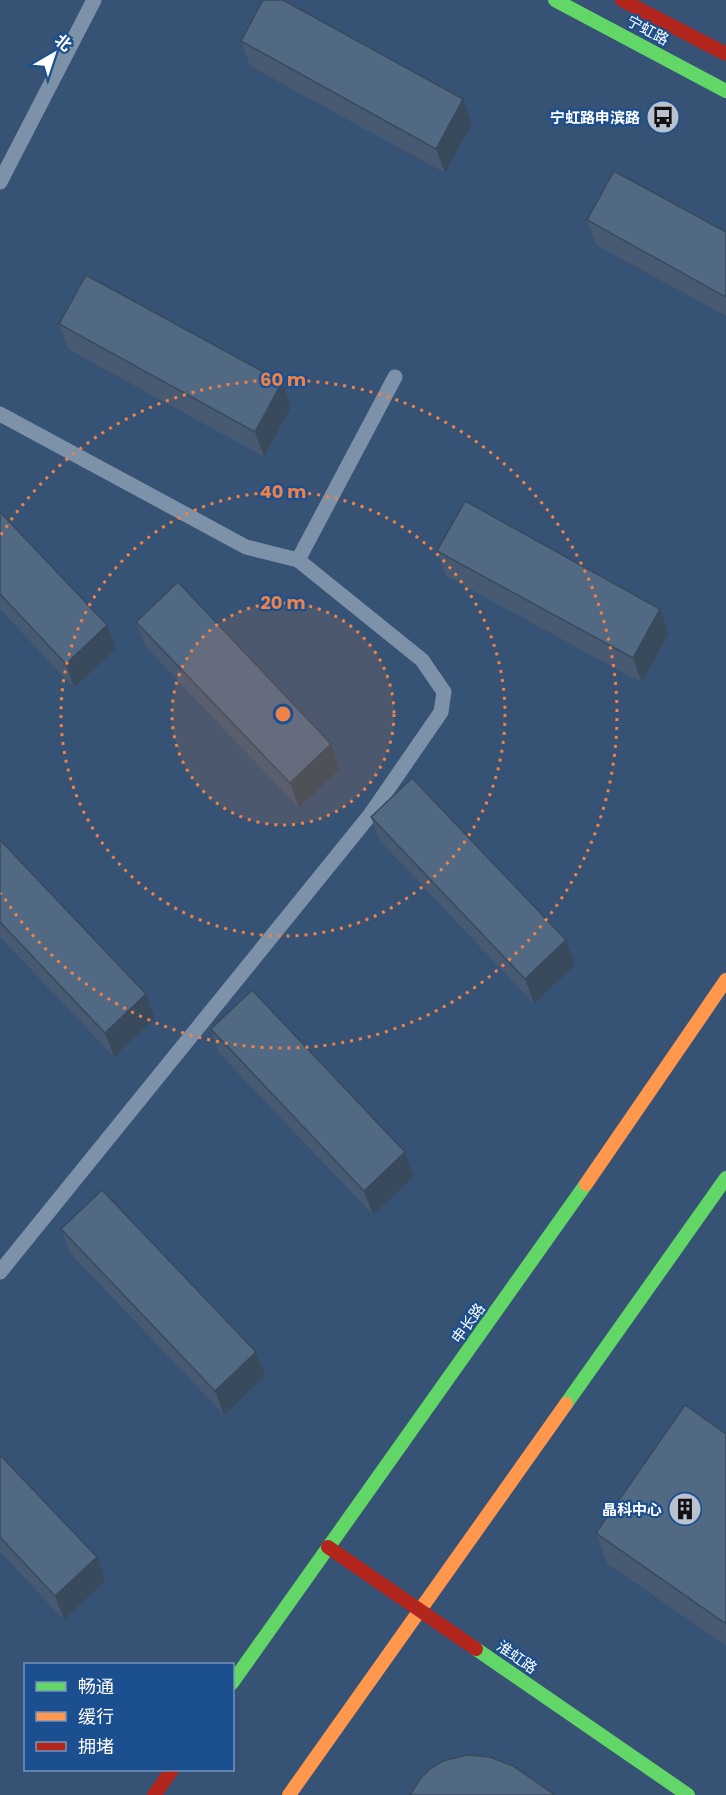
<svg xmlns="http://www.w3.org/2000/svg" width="726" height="1795" font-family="Poppins,'Noto Sans SC',sans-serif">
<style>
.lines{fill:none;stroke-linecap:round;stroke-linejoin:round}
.lane{stroke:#7d92a8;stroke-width:15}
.fast{stroke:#63d668;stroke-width:14}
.slow{stroke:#ff974d;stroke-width:14}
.jam{stroke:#b3261e;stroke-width:14}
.wall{fill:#475a72}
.shaded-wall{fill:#394a5c}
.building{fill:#526984;stroke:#394a5c;stroke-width:1.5}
.ring{fill:none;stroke:#ee8249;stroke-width:3;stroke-dasharray:3 6}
.labels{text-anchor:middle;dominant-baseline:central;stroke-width:4.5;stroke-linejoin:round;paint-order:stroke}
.street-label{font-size:15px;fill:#fff;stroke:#1b4f8f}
.poi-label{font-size:15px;font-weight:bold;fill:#fff;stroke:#1b4f8f;text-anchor:end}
.centre{fill:#ee8249;stroke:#1b4f8f;stroke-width:3}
.ring-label{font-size:18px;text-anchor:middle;font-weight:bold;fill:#ee8249;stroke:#1b4f8f;stroke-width:4.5;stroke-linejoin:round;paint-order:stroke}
</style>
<rect width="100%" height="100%" fill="#365274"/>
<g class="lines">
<g class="lane">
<polyline points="0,182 94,0"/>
<polyline points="0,414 246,547 298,560 422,660 444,692 441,712 370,815 0,1272"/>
<polyline points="298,560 395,377"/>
</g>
<g class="fast">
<polyline points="555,0 726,91"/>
<polyline points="566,1404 726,1178"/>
<polyline points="476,1649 688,1795"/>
<polyline points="232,1683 586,1184"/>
</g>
<g class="slow">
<polyline points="586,1184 726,980"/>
<polyline points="289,1795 566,1404"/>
</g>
<g class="jam">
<polyline points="622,0 726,54"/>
<polyline points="328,1547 476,1649"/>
<polyline points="154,1795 172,1770"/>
</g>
</g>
<g class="wall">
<polygon points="241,41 472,124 445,173 250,66"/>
<polygon points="587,220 726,232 726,316 596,245"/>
<polygon points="59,324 282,382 291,407 264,457 68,349"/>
<polygon points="0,512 107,625 116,649 74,688 0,609"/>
<polygon points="437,551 660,609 669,633 642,683 446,576"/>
<polygon points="136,622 340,769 299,808 145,646"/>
<polygon points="371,817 566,940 575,965 534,1004 380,841"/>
<polygon points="0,840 146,994 155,1018 114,1057 0,937"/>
<polygon points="211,1029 414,1177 373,1215 219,1053"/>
<polygon points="61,1229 265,1376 224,1415 70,1253"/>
<polygon points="726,1434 726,1646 607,1563 596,1533"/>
<polygon points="0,1455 105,1581 64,1620 0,1552"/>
</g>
<g class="shaded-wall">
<polygon points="463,99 472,124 445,173 436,149"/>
<polygon points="282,382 291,407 264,457 255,432"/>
<polygon points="660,609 669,633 642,683 633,658"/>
<polygon points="107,625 116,649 74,688 66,664"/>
<polygon points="331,744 340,769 299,808 290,783"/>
<polygon points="566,940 575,965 534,1004 525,979"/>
<polygon points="146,994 155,1018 114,1057 105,1033"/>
<polygon points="405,1152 414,1177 373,1215 364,1191"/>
<polygon points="256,1352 265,1376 224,1415 215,1391"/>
<polygon points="97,1557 105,1581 64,1620 55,1596"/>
</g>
<g class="building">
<polygon points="263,0 283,0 463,99 436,149 241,41"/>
<polygon points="614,171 726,232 726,297 587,220"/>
<polygon points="86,275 282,382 255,432 59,324"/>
<polygon points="465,501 660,609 633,658 437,551"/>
<polygon points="0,512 107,625 66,664 0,594"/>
<polygon points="178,582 331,744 290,783 136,622"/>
<polygon points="412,778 566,940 525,979 371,817"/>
<polygon points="0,840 146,994 105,1033 0,922"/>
<polygon points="252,990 405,1152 364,1191 211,1029"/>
<polygon points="102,1190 256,1352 215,1391 61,1229"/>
<polygon points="685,1405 726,1434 726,1624 596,1533"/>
<polygon points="0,1455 97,1557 55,1596 0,1537"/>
<polygon points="467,1755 490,1757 513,1766 555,1795 410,1795 421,1778 431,1768 443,1761"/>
</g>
<circle cx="283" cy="714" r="111" fill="#ee8249" fill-opacity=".12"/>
<g class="ring">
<circle cx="283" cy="714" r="111"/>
<circle cx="283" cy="714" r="222"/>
<path d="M1 535A334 334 0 1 1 1 893"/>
</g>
<defs>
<g id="bus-disc" transform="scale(1.725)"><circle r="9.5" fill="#b9c2ce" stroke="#1b4f8f"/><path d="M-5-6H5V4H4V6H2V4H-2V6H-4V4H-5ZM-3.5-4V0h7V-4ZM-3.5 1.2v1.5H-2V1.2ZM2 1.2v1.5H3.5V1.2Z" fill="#111"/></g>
<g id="building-disc" transform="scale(1.725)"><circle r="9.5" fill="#b9c2ce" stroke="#1b4f8f"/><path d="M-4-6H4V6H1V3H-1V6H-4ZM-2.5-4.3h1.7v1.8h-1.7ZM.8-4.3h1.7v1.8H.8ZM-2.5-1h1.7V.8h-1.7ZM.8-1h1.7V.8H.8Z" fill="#111"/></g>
</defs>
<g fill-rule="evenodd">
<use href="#bus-disc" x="663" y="117"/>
<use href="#building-disc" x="685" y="1509"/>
</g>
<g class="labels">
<g class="street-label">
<text transform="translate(648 30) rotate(28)">宁虹路</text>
<text transform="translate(468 1323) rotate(-54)">申长路</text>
<text transform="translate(517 1657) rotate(35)">淮虹路</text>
</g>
<g class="poi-label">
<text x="640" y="117">宁虹路申滨路</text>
<text x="662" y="1509">晶科中心</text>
</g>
</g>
<circle cx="283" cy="714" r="9" class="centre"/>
<g class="ring-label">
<text x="283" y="386">60 m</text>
<text x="283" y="498">40 m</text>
<text x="283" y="609">20 m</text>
</g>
<rect x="24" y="1663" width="210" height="108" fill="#1b4f8f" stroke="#7695bc" stroke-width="1.5"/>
<rect x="36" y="1682" width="30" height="9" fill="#63d668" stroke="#7695bc" stroke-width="1.5"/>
<text x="78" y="1693" font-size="18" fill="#ffffff">畅通</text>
<rect x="36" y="1712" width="30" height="9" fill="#ff974d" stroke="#7695bc" stroke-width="1.5"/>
<text x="78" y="1723" font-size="18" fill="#ffffff">缓行</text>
<rect x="36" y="1742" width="30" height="9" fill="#b3261e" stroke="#7695bc" stroke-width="1.5"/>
<text x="78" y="1753" font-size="18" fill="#ffffff">拥堵</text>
<g transform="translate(54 54) rotate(39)" stroke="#1b4f8f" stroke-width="4.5" paint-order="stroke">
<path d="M0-4.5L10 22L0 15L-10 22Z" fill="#ffffff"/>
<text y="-9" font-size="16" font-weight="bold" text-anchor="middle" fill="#ffffff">北</text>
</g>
</svg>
